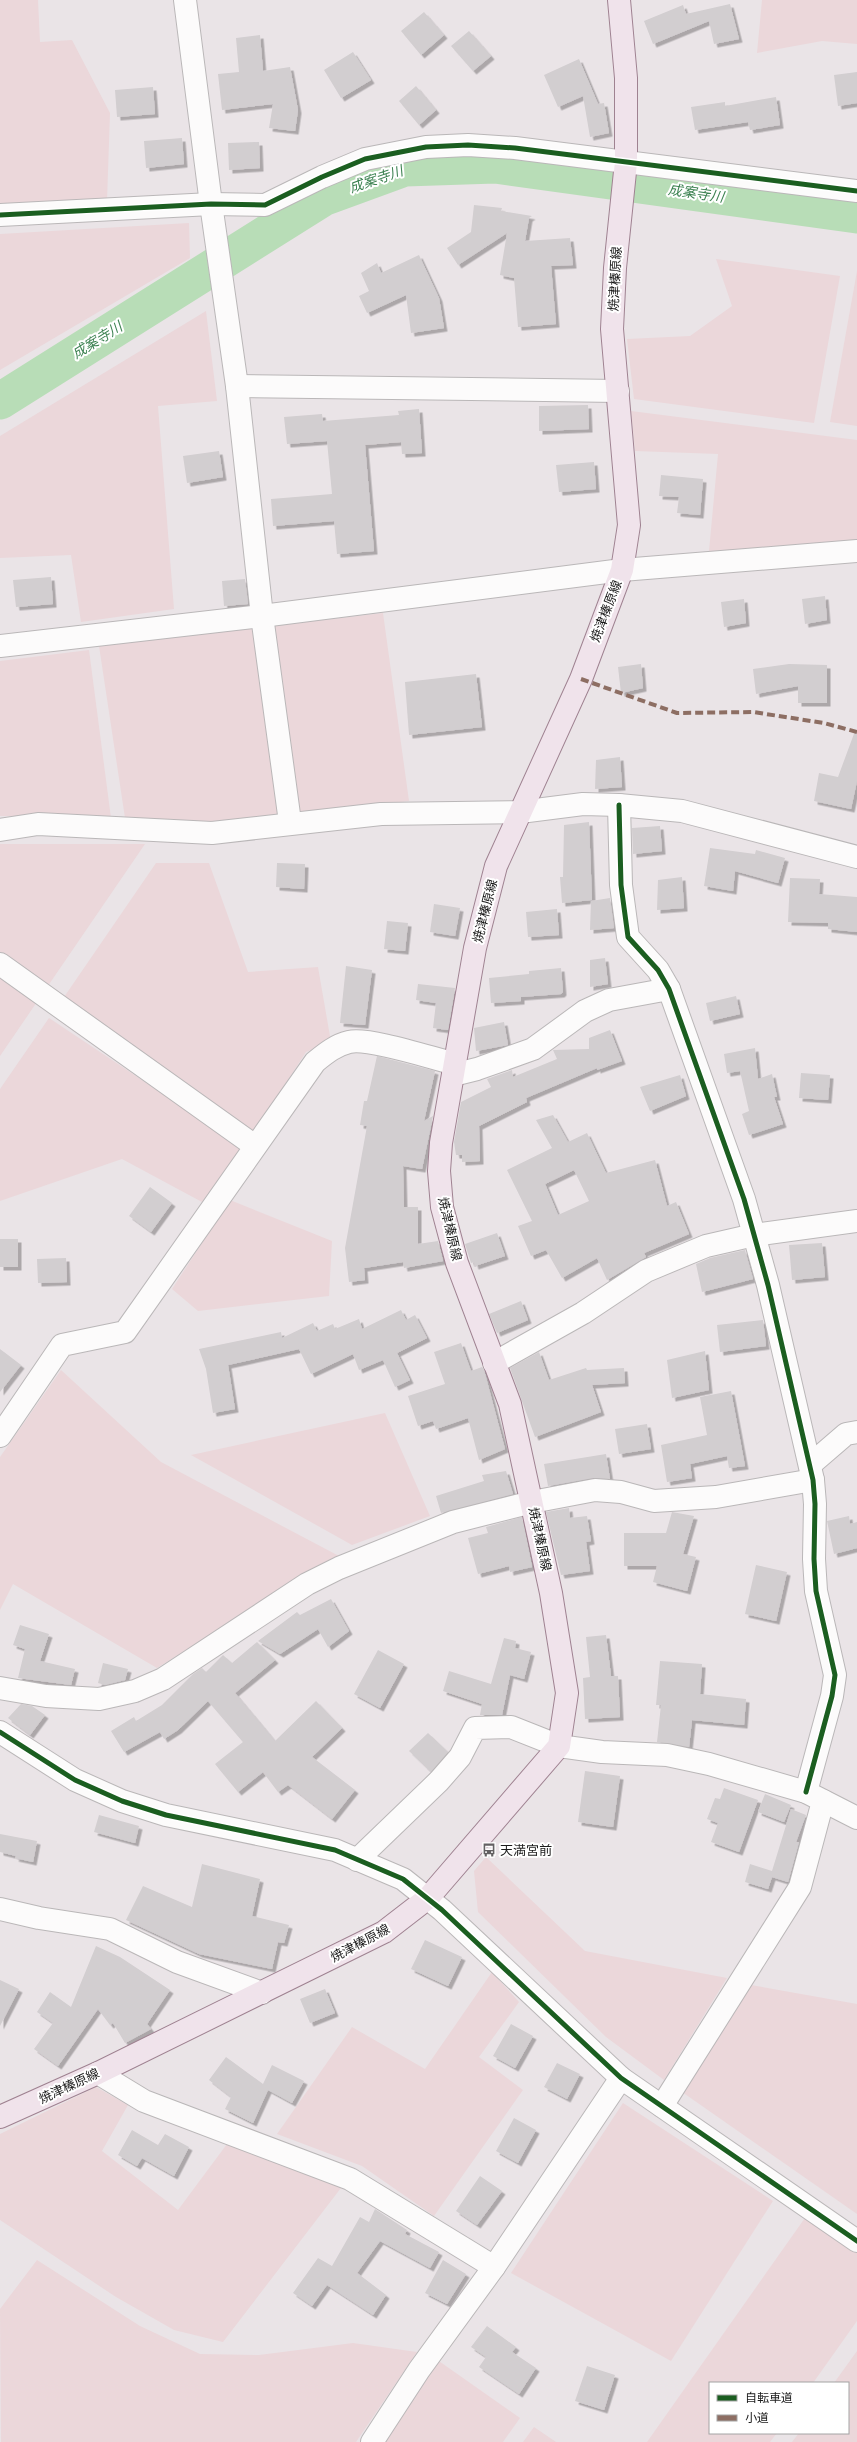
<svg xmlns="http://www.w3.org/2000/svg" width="857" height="2442" font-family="'Public Sans','Noto Sans JP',sans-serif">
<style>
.farmland{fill:#ebd7da}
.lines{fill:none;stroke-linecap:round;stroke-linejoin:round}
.river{stroke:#b8ddb7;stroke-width:37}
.building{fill:#d2ced0;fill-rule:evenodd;filter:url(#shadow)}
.minor-casing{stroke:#bab7b8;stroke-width:24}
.tertiary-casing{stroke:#bab7b8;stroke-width:24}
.primary-casing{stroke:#9f8291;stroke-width:24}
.minor{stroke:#fcfbfb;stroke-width:22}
.tertiary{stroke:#fcfbfb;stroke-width:22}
.primary{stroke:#f0e3eb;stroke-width:22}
.quiet{stroke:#8d6e63;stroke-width:4;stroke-dasharray:8 4;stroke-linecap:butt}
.cycleway-casing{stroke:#fff;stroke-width:8}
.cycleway{stroke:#1b5e20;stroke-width:5}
.labels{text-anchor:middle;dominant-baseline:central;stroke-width:4;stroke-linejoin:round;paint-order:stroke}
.street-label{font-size:13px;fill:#1b1b1b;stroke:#fff}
.poi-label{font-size:13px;fill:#1b1b1b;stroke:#fff;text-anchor:start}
.water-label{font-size:14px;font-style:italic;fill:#3c8251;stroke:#fff}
</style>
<defs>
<filter id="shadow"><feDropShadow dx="3.5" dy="3.5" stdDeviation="0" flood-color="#0004"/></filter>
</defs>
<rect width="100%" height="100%" fill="#eae4e7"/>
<g class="farmland">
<polygon points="0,0 38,0 40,42 72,40 110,113 107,201 0,205"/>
<polygon points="762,0 857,0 857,44 822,41 757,53"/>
<polygon points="189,223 190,258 0,370 0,234"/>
<polygon points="716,259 840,276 814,423 634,399 627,339 690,336 732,306"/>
<polygon points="857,271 857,426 830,422"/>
<polygon points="206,311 217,401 158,406 174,609 81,622 71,555 0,558 0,436"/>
<polygon points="631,411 857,440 857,554 709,551 718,454 635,451"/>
<polygon points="383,613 409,801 211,825 125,818 99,646"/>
<polygon points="89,650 111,818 0,816 0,661"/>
<polygon points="0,844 145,844 0,1056"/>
<polygon points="156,863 209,863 248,972 318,967 331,1042 306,1052 253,1134 62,1000"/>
<polygon points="49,1018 244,1148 202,1202 122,1159 0,1201 0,1089"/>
<polygon points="230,1200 332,1241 329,1296 198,1311 172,1289"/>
<polygon points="61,1370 161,1462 339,1556 157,1668 13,1584 0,1610 0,1457"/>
<polygon points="385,1413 430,1516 352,1545 191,1455"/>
<polygon points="486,1857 585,1951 727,1978 664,2080 606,2037 478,1912 474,1871"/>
<polygon points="492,1972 519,2002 479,2057 523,2090 434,2216 362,2166 277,2134 352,2027 425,2069"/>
<polygon points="751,1985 857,2004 857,2214 682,2092"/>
<polygon points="96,2087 128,2105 102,2151 178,2210 227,2144 344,2184 223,2342 174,2330 116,2297 0,2220 0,2134"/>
<polygon points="623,2103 773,2201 671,2361 511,2273"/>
<polygon points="807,2215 857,2249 857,2321 813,2383 710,2383 710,2433 777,2433 770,2442 647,2442"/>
<polygon points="37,2260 140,2326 200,2354 259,2355 353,2343 417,2352 356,2442 1,2442 0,2309"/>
<polygon points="857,2351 857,2442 792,2442 799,2433 848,2433 848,2383 834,2383"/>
<polygon points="436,2359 520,2418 503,2442 377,2442"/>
<polygon points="534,2427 556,2442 523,2442"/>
</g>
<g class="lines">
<polyline class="river" points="0,401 323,198 405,168 495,165 857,215"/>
</g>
<g class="building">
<polygon points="730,4 739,39 714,44 709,21 653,44 644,21 683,5 686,14"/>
<polygon points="424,12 444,35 421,55 401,31"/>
<polygon points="469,31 491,56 473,71 451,46"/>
<polygon points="260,35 263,71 290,67 298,110 295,131 269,128 273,104 222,110 218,74 239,72 236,38"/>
<polygon points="353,52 371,80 341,98 324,70"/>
<polygon points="579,59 598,104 604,103 609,133 590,137 583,96 558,107 544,75"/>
<polygon points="857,72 857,103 838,106 834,75"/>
<polygon points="416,86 436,110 419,125 399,101"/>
<polygon points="153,87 155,114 117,117 115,90"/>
<polygon points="776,97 780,125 750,130 748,122 695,130 691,107 725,102 725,106"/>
<polygon points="182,138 184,164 146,168 144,141"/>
<polygon points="259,142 260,168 229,170 228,143"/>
<polygon points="474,205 502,208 501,211 532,216 529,218 525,241 570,238 573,265 551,266 556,324 518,327 514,278 500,275 507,233 458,265 447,248 471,232"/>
<polygon points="419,255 439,298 444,328 411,333 406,295 367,313 359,296 369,291 361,273 377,263 381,273"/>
<polygon points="588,405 589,429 539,431 539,406"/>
<polygon points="419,409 422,453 402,454 401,442 365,445 374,551 337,554 334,521 273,526 271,499 332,494 327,441 287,444 284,417 322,414 323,421 399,415 398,411"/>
<polygon points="219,451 223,477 187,483 183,456"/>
<polygon points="594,462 596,489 559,492 556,465"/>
<polygon points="661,475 703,479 700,515 677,513 679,497 659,496"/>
<polygon points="51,577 53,604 16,607 13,580"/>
<polygon points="245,579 248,604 224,606 222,581"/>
<polygon points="825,596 827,620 805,624 802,599"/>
<polygon points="744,599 746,623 724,627 721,602"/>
<polygon points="641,664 643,688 621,693 618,667"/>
<polygon points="789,664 827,665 827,703 798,703 798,686 756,694 753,669"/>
<polygon points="476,674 482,727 409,735 405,682"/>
<polygon points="855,731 857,732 857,781 851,809 814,801 819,773 838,777"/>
<polygon points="620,757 622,787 595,789 596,760"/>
<polygon points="589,822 592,900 562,903 560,877 563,877 564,825"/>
<polygon points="660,826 662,851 633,854 632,828"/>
<polygon points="710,848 755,854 756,850 785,858 778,883 735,871 733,891 704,886"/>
<polygon points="277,863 305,864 304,889 276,887"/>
<polygon points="682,877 684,908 657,910 658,880"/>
<polygon points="790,878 820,879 819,894 857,897 857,932 828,929 828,923 788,922"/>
<polygon points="610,898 614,928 590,930 591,901"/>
<polygon points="434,904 460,908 455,936 430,932"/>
<polygon points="557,909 559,935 528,937 526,912"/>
<polygon points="387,921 408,923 405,951 384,949"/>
<polygon points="605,958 608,984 590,987 590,960"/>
<polygon points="346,966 372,970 365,1025 340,1023"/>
<polygon points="561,968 563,992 561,994 521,997 521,1001 491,1003 489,978 529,974 529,971"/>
<polygon points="418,984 455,988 448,1030 433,1028 436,1003 416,1000"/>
<polygon points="736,996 740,1014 710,1021 706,1003"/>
<polygon points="504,1022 508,1045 476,1051 474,1028"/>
<polygon points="610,1030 622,1061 597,1070 597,1068 526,1098 527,1102 479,1126 480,1161 462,1162 462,1155 456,1155 454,1142 461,1102 491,1087 487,1079 512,1070 513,1077 557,1059 553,1050 589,1049 589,1038"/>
<polygon points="755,1048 758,1079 772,1074 777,1097 774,1097 783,1124 749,1135 742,1114 749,1111 740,1071 727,1073 724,1054"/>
<polygon points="377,1056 435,1071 424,1121 433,1116 422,1169 403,1166 404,1207 418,1207 418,1244 438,1241 443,1261 404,1268 403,1262 364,1268 365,1280 349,1282 345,1248 367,1126 360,1125 364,1101 367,1101"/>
<polygon points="801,1073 830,1075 828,1100 799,1098"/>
<polygon points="680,1075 686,1096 650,1111 640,1087"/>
<path d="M553,1115l15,27 19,-9 19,40 49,-13 12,46 9,-4 13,32 -45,19 2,4 -39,23 -10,-22 -35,20 -16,-28 -15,6 -13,-30 14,-5 -25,-51 45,-22 -16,-28zM574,1170l15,31 -31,14 -13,-31z"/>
<polygon points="150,1187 172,1203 151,1232 129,1216"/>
<polygon points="497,1233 505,1256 475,1266 474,1262 471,1263 465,1244"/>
<rect x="0" y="1239" width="18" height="28"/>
<polygon points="822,1243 825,1277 792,1280 789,1245"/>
<polygon points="745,1250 753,1279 702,1292 696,1264 710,1258"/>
<polygon points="66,1258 67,1282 38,1283 37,1259"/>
<polygon points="521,1301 528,1320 497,1333 489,1314"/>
<polygon points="401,1310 406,1320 415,1315 427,1338 397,1353 410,1380 395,1387 383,1360 359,1370 353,1354 311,1374 299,1349 228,1365 235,1409 213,1413 206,1369 199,1349 281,1332 282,1338 313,1323 317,1331 333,1324 335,1329 359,1319 362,1329"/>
<polygon points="763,1320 766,1346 720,1352 717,1325"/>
<polygon points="461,1343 471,1371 482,1367 484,1370 505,1449 479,1460 468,1418 436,1429 433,1421 418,1426 408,1396 445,1384 434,1352"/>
<polygon points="0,1349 21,1365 0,1392"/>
<polygon points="705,1351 709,1390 672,1398 667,1360"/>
<polygon points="539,1352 549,1380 586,1368 587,1370 624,1368 625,1383 592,1385 601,1412 535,1437 510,1368"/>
<polygon points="731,1391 745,1466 729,1468 727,1456 690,1464 692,1478 667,1482 661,1445 707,1435 700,1397"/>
<polygon points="647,1424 651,1449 619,1454 615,1429"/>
<polygon points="606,1454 610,1479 593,1478 548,1486 544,1464"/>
<polygon points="506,1471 513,1494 441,1513 436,1496 484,1481 482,1475"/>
<polygon points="569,1508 570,1518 587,1516 591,1541 586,1542 590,1571 561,1575 546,1512"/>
<polygon points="672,1512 694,1516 683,1554 696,1557 687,1591 653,1582 657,1566 624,1566 624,1533 666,1533"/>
<polygon points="849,1516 850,1524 857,1522 857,1548 834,1554 827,1521"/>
<polygon points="522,1517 532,1567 510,1572 509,1566 478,1574 468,1538 488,1533 486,1527"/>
<polygon points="756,1565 787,1572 776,1621 745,1614"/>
<polygon points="331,1599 349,1631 328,1647 318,1629 280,1654 258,1641 297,1612 300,1615"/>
<polygon points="20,1625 49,1634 40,1661 75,1669 71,1685 18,1678 25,1649 13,1645"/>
<polygon points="606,1635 611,1676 618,1676 620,1717 585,1719 583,1678 590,1677 586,1637"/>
<polygon points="504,1638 516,1641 515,1648 531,1652 524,1679 510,1675 502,1715 480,1715 482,1704 443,1691 449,1671 491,1684"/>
<polygon points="257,1642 275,1660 235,1693 275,1741 316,1701 342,1728 312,1757 355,1790 332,1819 288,1785 278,1792 263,1772 238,1792 215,1764 243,1742 208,1701 178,1730 164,1739 160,1732 124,1752 111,1731 134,1717 136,1721 162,1705 193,1674 202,1668 206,1672 223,1655 232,1663"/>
<polygon points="378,1650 404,1664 380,1708 354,1694"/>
<polygon points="660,1661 702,1664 700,1694 746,1699 744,1725 692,1720 689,1747 657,1742 661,1705 656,1705"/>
<polygon points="103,1663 128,1669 125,1680 105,1685 98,1683"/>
<polygon points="21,1704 32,1706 45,1715 30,1735 8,1718"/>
<polygon points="428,1733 448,1752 431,1772 409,1751"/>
<polygon points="585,1771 620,1776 613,1827 578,1822"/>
<polygon points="724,1788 758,1800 739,1852 711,1842 718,1823 707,1819 715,1798 720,1799"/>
<polygon points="765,1794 791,1805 784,1822 758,1812"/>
<polygon points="791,1809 806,1815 796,1842 799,1842 788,1882 772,1877 768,1889 745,1882 750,1864 772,1871"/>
<polygon points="99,1815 139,1826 135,1843 94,1832"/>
<polygon points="0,1834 37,1841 33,1862 15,1858 16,1856 0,1852"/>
<polygon points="202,1864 260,1879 252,1916 289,1925 284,1943 278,1942 272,1969 199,1954 126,1920 143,1886 192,1907"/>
<polygon points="425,1940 462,1957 448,1986 411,1969"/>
<polygon points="96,1946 120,1957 170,1990 147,2024 151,2029 125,2043 113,2023 110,2025 98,2009 58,2066 34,2049 53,2023 37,2012 50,1992 71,2007"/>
<polygon points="0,1980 19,1989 0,2026"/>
<polygon points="325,1989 335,2013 310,2023 300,1999"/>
<polygon points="511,2024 533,2036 515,2068 493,2056"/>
<polygon points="226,2057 263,2084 272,2065 304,2081 292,2103 268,2090 253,2123 225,2109 231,2097 209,2080"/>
<polygon points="557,2063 580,2074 567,2099 544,2087"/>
<polygon points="514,2118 536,2130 518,2163 496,2151"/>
<polygon points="132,2130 158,2145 165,2134 189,2147 174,2176 142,2158 137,2166 118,2155"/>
<polygon points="480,2176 502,2191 477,2225 456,2211"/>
<polygon points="375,2209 407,2230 405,2234 439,2252 430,2268 380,2241 357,2273 386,2295 373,2315 327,2285 312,2306 293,2293 318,2258 332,2266 360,2217 369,2222"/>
<polygon points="443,2260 466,2274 447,2304 425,2293"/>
<polygon points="487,2326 516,2347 512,2352 536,2368 519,2394 479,2367 486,2357 471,2347"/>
<polygon points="587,2366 615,2375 604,2410 575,2401"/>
</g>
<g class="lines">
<g class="minor-casing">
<g id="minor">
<polyline points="185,0 211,204 237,386 262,616 290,822"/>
<polyline points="0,215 211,204 265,205 322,177 365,159 426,147 468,145 515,148 857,191"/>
<polyline points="237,386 618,391"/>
<polyline points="0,646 262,616 622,570 857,551"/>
<polyline points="619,805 621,885 628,937 658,970 669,989 744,1199 768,1285 813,1480 815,1504 814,1559 816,1591 835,1675 832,1696 806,1792"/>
<polyline points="0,830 38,824 212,833 381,814 520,812 583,804 619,805 682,811 857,857"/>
<polyline points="0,964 255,1146"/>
<polyline points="453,1075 477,1069 533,1049 585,1011 609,1000 669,989"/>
<polyline points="494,1363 583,1313 646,1271 706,1246 754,1235 857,1221"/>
<path d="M0,1436l62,-91 63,-13 190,-270c11,-9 21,-17 34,-20 20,-5 85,17 107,22"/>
<polyline points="810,1465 846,1434 857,1432"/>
<polyline points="0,1688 46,1696 99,1699 135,1691 163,1679 307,1584 339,1568 453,1522 532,1502 595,1490 621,1492 654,1501 716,1497 813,1480"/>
<polyline points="357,1860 439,1781 460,1757 475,1728 511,1727 559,1746 602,1752 667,1755 709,1764 806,1792 857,1818"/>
<polyline points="0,1909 39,1918 110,1929 177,1962 262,1993"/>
<polyline points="98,2073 144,2101 350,2179 494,2267"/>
<polyline points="662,2106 800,1887 823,1801"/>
<polyline points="372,2442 419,2370 494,2267 621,2078"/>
</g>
</g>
<g class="tertiary-casing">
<polyline id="tertiary" points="0,1732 75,1780 122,1801 166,1815 335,1850 403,1879 442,1910 621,2078 857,2241"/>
</g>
<g class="primary-casing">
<polyline id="primary" points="0,2117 98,2073 384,1932 428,1898 559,1746 567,1693 551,1593 510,1404 457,1263 442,1207 439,1171 441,1143 475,948 496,866 581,679 622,570 629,525 612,329 615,268 626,162 626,78 619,0"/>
</g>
<use href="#minor" class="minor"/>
<use href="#tertiary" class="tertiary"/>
<use href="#primary" class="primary"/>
<polyline class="quiet" points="581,679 677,713 753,712 824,723 857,732"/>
<g class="cycleway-casing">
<g id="cycleway">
<polyline points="0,215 211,204 265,205 322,177 365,159 426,147 468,145 515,148 857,191"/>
<polyline points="619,805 621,885 628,937 658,970 669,989 744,1199 768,1285 813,1480 815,1504 814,1559 816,1591 835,1675 832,1696 806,1792"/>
<polyline points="0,1732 75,1780 122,1801 166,1815 335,1850 403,1879 442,1910 621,2078 857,2241"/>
</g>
</g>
<use href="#cycleway" class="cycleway"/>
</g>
<defs>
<g id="bus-bare" transform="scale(1.08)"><path d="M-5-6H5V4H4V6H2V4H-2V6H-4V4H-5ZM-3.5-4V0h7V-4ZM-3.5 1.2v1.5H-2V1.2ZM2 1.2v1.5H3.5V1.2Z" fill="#636162" stroke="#fff" stroke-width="2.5" paint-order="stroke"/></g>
</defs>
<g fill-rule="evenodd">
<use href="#bus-bare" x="489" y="1850"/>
</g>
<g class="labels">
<g class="street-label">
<text transform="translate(615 279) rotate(-87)">焼津榛原線</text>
<text transform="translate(606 611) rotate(-69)">焼津榛原線</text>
<text transform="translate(485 911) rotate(-76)">焼津榛原線</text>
<text transform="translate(450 1229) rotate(77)">焼津榛原線</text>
<text transform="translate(540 1539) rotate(78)">焼津榛原線</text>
<text transform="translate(360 1943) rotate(-28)">焼津榛原線</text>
<text transform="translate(69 2086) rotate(-25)">焼津榛原線</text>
</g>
<g class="poi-label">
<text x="500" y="1850">天満宮前</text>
</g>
<g class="water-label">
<text transform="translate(376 179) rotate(-19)">成案寺川</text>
<text transform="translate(696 193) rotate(8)">成案寺川</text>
<text transform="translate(97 340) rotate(-32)">成案寺川</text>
</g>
</g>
<rect x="709" y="2382" width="140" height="52" fill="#ffffff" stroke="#a4a4a4"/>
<rect x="717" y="2395" width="20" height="6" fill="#1b5e20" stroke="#a4a4a4"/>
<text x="745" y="2402" font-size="12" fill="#1b1b1b">自転車道</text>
<rect x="717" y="2415" width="20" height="6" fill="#8d6e63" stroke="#a4a4a4"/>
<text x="745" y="2422" font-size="12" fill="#1b1b1b">小道</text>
</svg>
